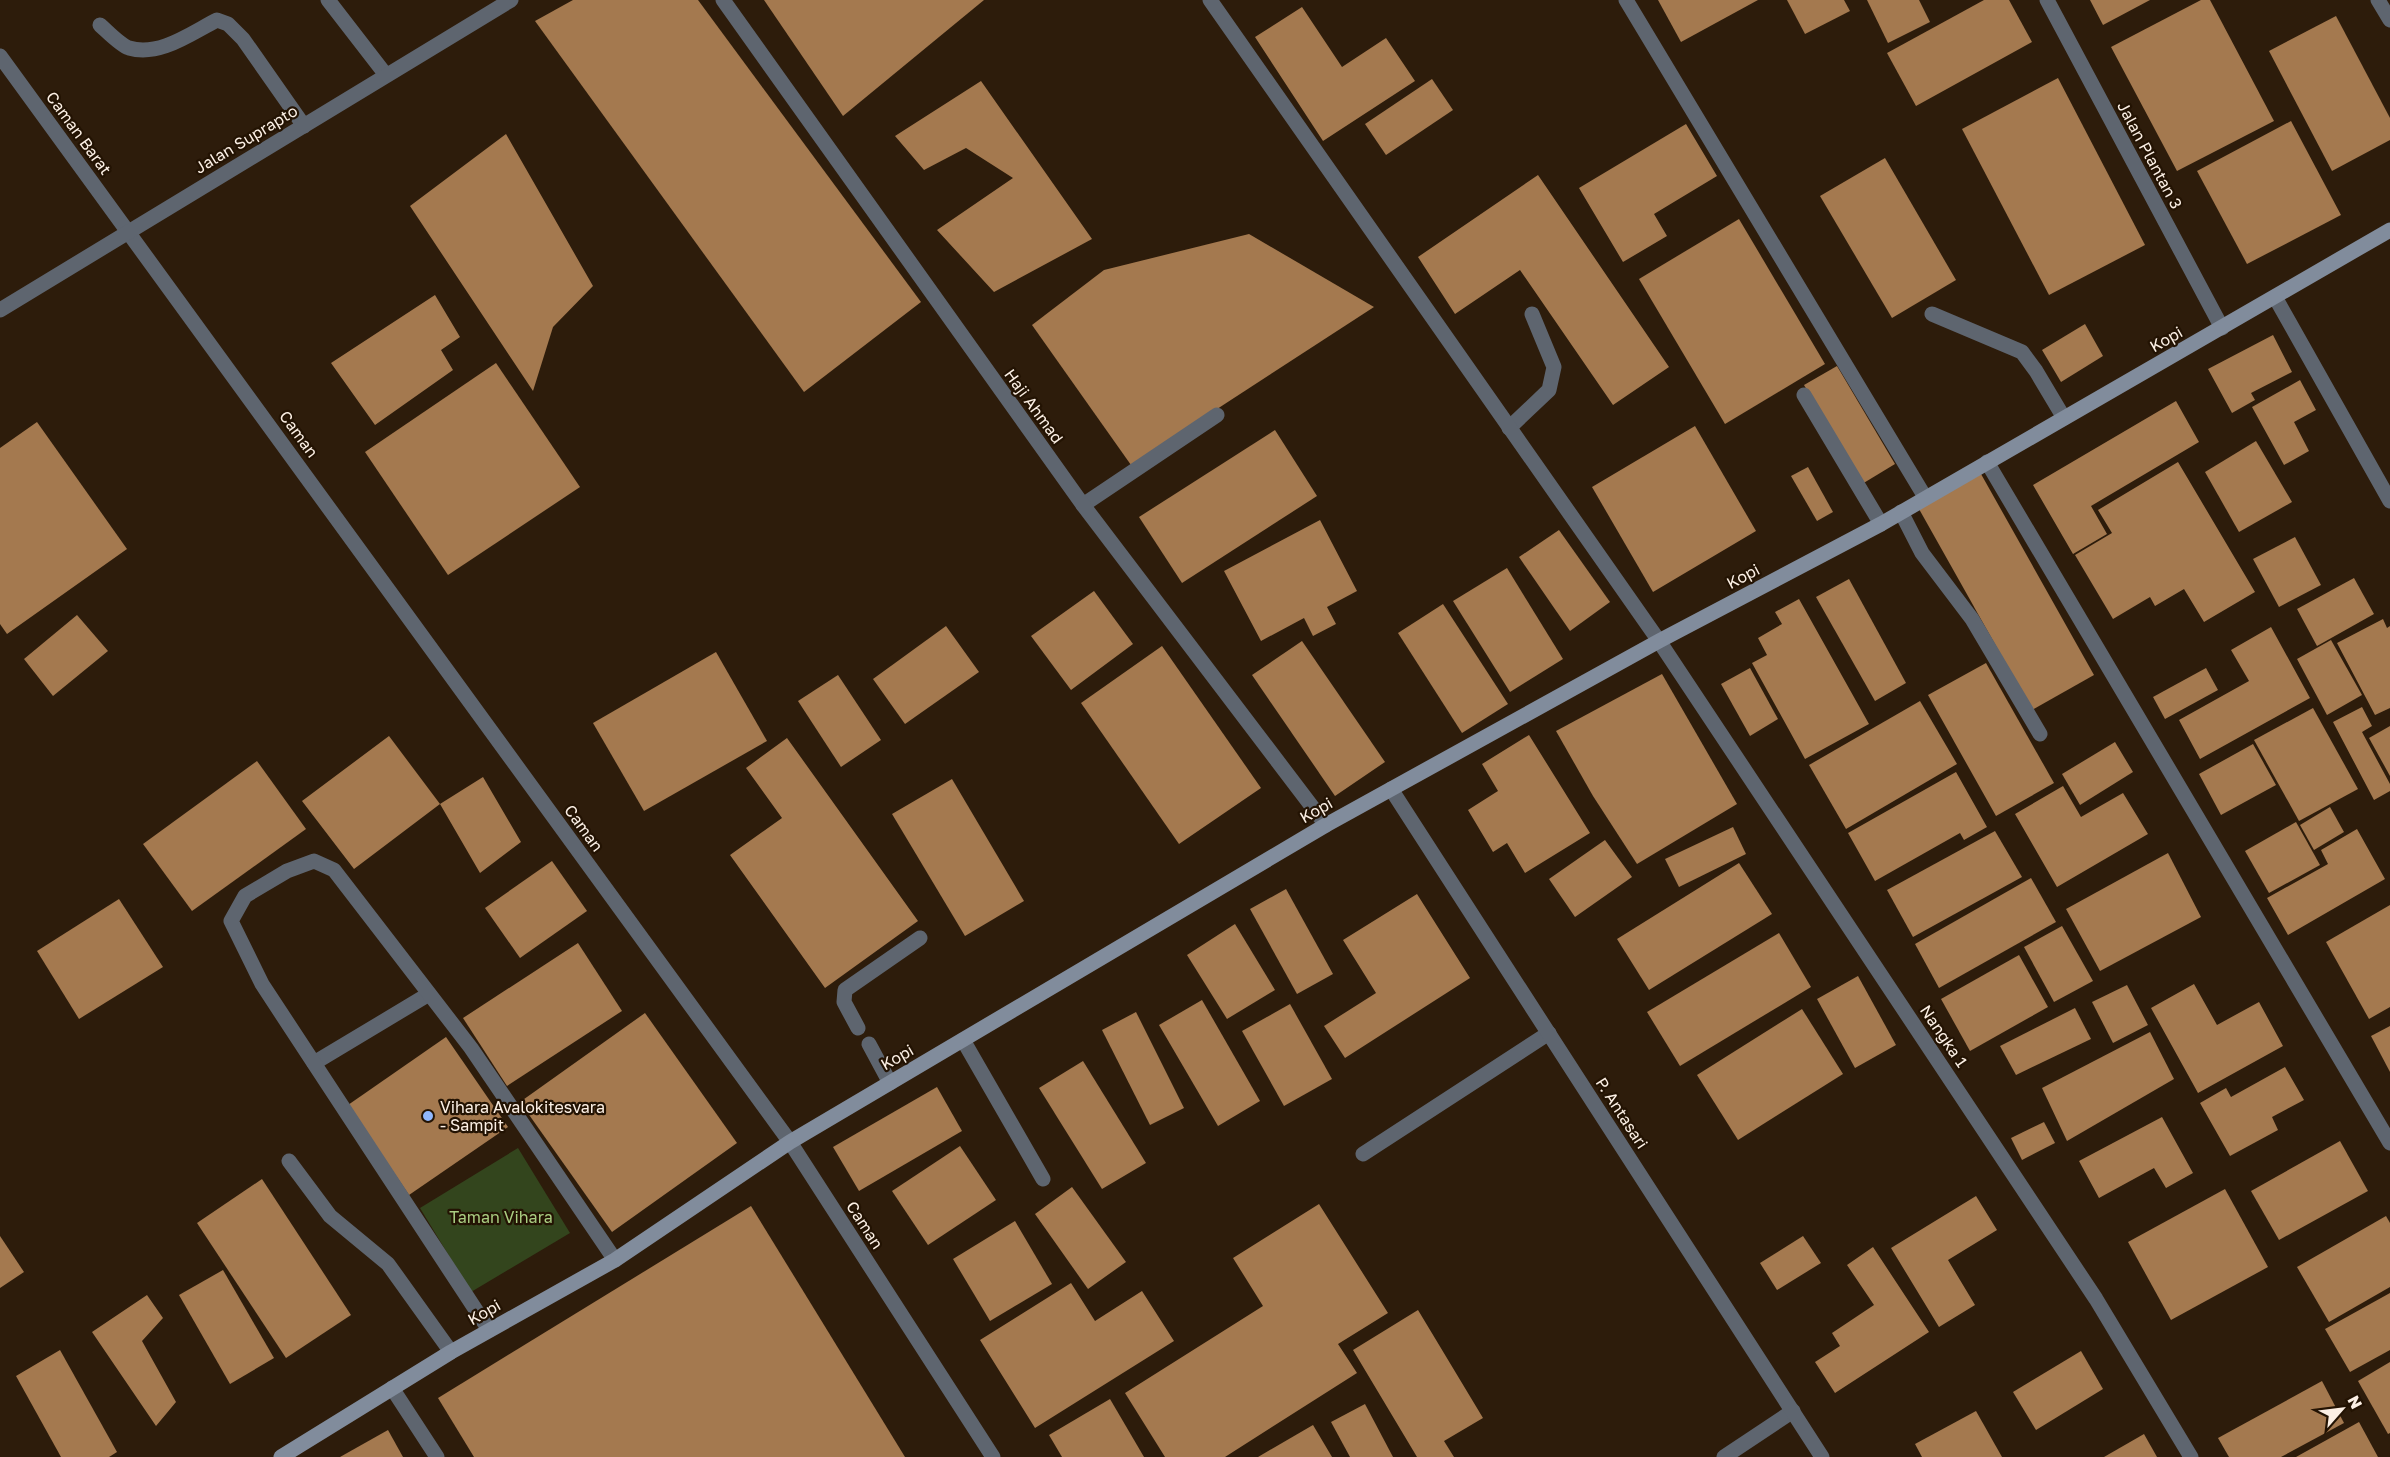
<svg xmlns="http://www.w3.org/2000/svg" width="2390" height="1457" font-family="'Golos Text',sans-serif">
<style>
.green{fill:#33451d}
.building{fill:#a4794f}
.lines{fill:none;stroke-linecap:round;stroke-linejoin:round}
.lane{stroke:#5e656f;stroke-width:15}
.street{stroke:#5e656f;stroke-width:15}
.secondary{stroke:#818c9c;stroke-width:15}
.poi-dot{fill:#91b8fd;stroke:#231303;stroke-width:2}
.labels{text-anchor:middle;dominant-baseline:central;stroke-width:4.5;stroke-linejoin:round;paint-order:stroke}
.street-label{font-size:16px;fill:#fcf0e5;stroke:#231303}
.poi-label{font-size:16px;fill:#fcf0e5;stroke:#231303;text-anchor:start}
.park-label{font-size:16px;fill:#aace82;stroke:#231303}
</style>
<rect width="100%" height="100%" fill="#2d1c0b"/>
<polygon class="green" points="518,1148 570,1233 471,1292 420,1208"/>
<g class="building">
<polygon points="573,0 698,0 921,302 804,392 535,21"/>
<polygon points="764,0 984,0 843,116"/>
<polygon points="1658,0 1758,0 1681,42"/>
<polygon points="1787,0 1844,0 1850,11 1805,34"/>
<polygon points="1867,0 1919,0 1930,22 1888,43"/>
<polygon points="1984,0 2009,0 2032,42 1916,106 1887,53"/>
<polygon points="2090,0 2150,0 2103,25"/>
<polygon points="2201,0 2210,0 2274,121 2177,171 2111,47"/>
<polygon points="1302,7 1342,67 1386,38 1415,81 1323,141 1255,37"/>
<polygon points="2336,16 2390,118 2390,140 2332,171 2269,51"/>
<polygon points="2058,78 2145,245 2049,295 1962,129"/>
<polygon points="1432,79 1453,110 1386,155 1365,124"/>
<polygon points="981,81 1092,239 994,292 937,230 1013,178 966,148 924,170 895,136"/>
<polygon points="2291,121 2341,215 2247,264 2197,171"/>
<polygon points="1686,124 1717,176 1654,214 1667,236 1623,262 1579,188"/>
<polygon points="506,134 593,286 553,327 533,391 410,206"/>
<polygon points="1885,158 1956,280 1892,318 1820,196"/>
<polygon points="1538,175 1669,367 1613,405 1520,270 1455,314 1418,257"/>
<polygon points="1739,219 1825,364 1725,424 1639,279"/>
<polygon points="1249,234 1374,307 1131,465 1032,325 1104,270"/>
<polygon points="435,295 460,337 441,350 453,370 375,425 331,363"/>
<polygon points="2085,324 2103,356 2061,382 2042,350"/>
<polygon points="2273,335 2292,372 2251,393 2255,400 2232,413 2208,369"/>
<polygon points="496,363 580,487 448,575 365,452"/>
<polygon points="1837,366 1895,464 1862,484 1804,385"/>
<polygon points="2300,380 2316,410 2294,422 2309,451 2284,465 2252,407"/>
<polygon points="2176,401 2199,442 2091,506 2107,534 2073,554 2033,485"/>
<polygon points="37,422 127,549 7,634 0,624 0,448"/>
<polygon points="1695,426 1756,531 1653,592 1592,487"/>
<polygon points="1275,430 1317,496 1182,583 1139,517"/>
<polygon points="2256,441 2292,502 2239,532 2205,472"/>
<polygon points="2178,462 2255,592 2204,622 2184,589 2155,606 2150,597 2113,619 2075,555 2112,533 2098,510"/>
<polygon points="1808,467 1833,512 1817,521 1791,476"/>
<polygon points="1981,474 2094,675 2032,710 1919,509"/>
<polygon points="1320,520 1357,591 1327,607 1336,624 1313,636 1304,618 1261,641 1224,571"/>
<polygon points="1559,530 1610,602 1570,631 1519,557"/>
<polygon points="2295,537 2321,585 2279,607 2253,559"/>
<polygon points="1507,568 1563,659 1510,692 1453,601"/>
<polygon points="2354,578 2374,614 2317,646 2297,609"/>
<polygon points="1849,579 1906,683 1875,701 1816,597"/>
<polygon points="1094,591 1133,644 1071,690 1031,636"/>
<polygon points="1799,599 1869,724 1805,759 1752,663 1767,655 1758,638 1782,624 1775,612"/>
<polygon points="1443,604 1508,704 1462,733 1398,633"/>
<polygon points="77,615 108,651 53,696 24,659"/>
<polygon points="2383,619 2387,628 2390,626 2390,708 2375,715 2337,643"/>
<polygon points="946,626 979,672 905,724 873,679"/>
<polygon points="2271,627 2310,698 2200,759 2179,720 2249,681 2231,650"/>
<polygon points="2331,640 2362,695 2327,715 2297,659"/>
<polygon points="1302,641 1385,762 1335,796 1252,675"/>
<polygon points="1162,646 1261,788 1179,844 1081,703"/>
<polygon points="716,652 767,741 644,811 593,723"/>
<polygon points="1986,663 2054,783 1996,816 1928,695"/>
<polygon points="1750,668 1778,719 1750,736 1721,684"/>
<polygon points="2206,668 2218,690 2165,719 2153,697"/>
<polygon points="1662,674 1737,804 1637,864 1593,796 1556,731"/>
<polygon points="838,675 881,740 841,767 798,701"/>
<polygon points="1920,701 1957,764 1846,829 1809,765"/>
<polygon points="2362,707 2372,726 2362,732 2390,784 2390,791 2374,800 2333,722"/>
<polygon points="2313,708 2358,789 2299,821 2254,740"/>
<polygon points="2390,726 2390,776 2369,738"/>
<polygon points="1529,735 1590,833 1525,873 1507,843 1493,852 1468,810 1498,791 1482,764"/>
<polygon points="389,736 440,804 483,777 521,842 480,873 440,804 354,869 302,801"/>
<polygon points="787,738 918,921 825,988 730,855 782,818 746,768"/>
<polygon points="2115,742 2133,772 2080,805 2062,774"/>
<polygon points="2253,744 2276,785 2221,815 2199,774"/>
<polygon points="257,761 306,829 192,911 143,844"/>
<polygon points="1956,772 1987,827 1964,840 1960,833 1875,881 1848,833"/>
<polygon points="952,779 1024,901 965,936 892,814"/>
<polygon points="2063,786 2081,817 2123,793 2148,834 2057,887 2015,814"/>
<polygon points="2330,807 2344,832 2314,850 2300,825"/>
<polygon points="2296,822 2320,865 2269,893 2245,851"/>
<polygon points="1733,827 1746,854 1679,887 1665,859"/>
<polygon points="2357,829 2385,879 2288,935 2267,898 2328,864 2321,850"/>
<polygon points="1995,831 2022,877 1913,937 1887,890"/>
<polygon points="1605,840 1632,877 1575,917 1549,879"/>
<polygon points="2168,853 2201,917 2100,971 2066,909"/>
<polygon points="552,861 587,911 520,958 485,908"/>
<polygon points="1739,863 1772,914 1649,990 1617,939"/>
<polygon points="2031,878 2056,922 1939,988 1915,944"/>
<polygon points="1286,889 1333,974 1297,994 1250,909"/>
<polygon points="1417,894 1470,978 1345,1058 1324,1026 1376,993 1343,940"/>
<polygon points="119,899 163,967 79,1019 37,951"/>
<polygon points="2390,905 2390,1007 2369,1019 2326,942"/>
<polygon points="1235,924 1275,990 1227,1019 1187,955"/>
<polygon points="2062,926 2093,981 2054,1002 2024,947"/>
<polygon points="1779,933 1811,987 1680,1066 1647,1012"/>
<polygon points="578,943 622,1011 507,1086 463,1018"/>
<polygon points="2019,955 2048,1007 1970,1051 1941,999"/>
<polygon points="1858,976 1896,1045 1855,1068 1817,999"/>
<polygon points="2194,984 2217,1025 2259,1002 2283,1046 2198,1093 2151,1008"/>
<polygon points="2127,985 2148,1025 2113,1043 2092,1002"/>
<polygon points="1202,1000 1260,1101 1218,1126 1159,1025"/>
<polygon points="1290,1004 1332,1079 1284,1106 1242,1031"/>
<polygon points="2075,1008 2091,1039 2016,1075 2000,1046"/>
<polygon points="1802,1009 1843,1074 1738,1140 1697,1075"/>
<polygon points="1136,1012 1184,1108 1150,1125 1102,1030"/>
<polygon points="645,1013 737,1143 612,1232 520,1102"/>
<polygon points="2390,1026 2390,1072 2371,1036"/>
<polygon points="2150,1032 2174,1079 2067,1141 2042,1088"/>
<polygon points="446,1037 508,1127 409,1195 348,1105"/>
<polygon points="1083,1061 1146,1163 1102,1189 1039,1088"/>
<polygon points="2285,1067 2304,1100 2272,1117 2278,1130 2230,1156 2200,1103 2226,1088 2231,1097"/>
<polygon points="937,1087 962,1131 859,1191 833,1147"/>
<polygon points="2162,1117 2193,1173 2166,1188 2154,1168 2099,1198 2079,1161"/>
<polygon points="2044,1122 2055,1143 2022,1160 2011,1138"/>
<polygon points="2340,1141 2368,1191 2279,1240 2251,1191"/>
<polygon points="960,1146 996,1200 928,1245 892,1191"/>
<polygon points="262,1179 351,1315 286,1358 197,1223"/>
<polygon points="1072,1187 1126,1262 1088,1289 1035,1214"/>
<polygon points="2225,1189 2268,1267 2171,1320 2128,1242"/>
<polygon points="1976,1196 1997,1230 1948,1260 1975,1305 1939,1327 1891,1248"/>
<polygon points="1319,1204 1388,1313 1338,1344 1357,1373 1225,1457 1165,1457 1125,1393 1263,1306 1233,1258"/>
<polygon points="751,1206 905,1457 474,1457 438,1398"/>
<polygon points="2386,1216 2390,1223 2390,1287 2329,1322 2297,1267"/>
<polygon points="1015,1221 1052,1284 990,1321 953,1259"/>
<polygon points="0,1236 24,1272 0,1288"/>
<polygon points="1803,1236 1821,1263 1777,1290 1760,1263"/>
<polygon points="1873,1247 1929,1332 1835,1393 1815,1362 1840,1346 1832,1333 1874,1305 1847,1265"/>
<polygon points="223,1270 274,1358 230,1384 179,1295"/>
<polygon points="1071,1283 1095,1321 1142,1291 1174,1341 1035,1428 980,1340"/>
<polygon points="2390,1293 2390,1350 2350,1372 2325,1329"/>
<polygon points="147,1295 163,1318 142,1341 176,1402 156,1426 92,1332"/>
<polygon points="1418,1310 1483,1418 1444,1441 1454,1457 1417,1457 1353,1350"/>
<polygon points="60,1350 117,1452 109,1457 61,1457 16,1376"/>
<polygon points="2081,1351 2103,1389 2036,1430 2013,1392"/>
<polygon points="2390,1362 2390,1433 2388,1434 2358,1381"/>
<polygon points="2322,1381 2344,1423 2281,1457 2229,1457 2218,1438"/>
<polygon points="1110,1399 1144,1457 1062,1457 1049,1435"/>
<polygon points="1365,1404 1393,1457 1350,1457 1331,1422"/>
<polygon points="1976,1411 2002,1457 1922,1457 1915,1444"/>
<polygon points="2359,1422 2378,1457 2296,1457"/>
<polygon points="1313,1425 1332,1457 1258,1457"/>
<polygon points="388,1430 403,1457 340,1457"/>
<polygon points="2144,1434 2157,1457 2104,1457"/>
</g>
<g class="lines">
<g class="lane">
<path d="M100,25c8,7 20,20 29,23 31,9 62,-15 88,-28l11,4 15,15 61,87"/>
<polyline points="1932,314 2022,352 2036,371 2064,418"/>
<polyline points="1804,395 1881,524"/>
<polyline points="1509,428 1549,390 1554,367 1532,314"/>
<polyline points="1083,505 1217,415"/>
<polyline points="1901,512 1922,553 1972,619 2040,734"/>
<polyline points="858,1028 844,1002 845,990 920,938"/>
<polyline points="963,1040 1043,1179"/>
<polyline points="869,1044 890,1083"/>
<polyline points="314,1063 429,994"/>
<polyline points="1363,1154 1549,1033"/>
<polyline points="289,1161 330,1216 388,1264 451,1352"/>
<polyline points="489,1330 262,984 231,921 245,896 287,871 314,861 334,870 471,1048 615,1260"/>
<polyline points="1724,1457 1793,1411"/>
</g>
<g class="street">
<polyline points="328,0 386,75"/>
<polyline points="723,0 1083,505 1326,825"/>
<polyline points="1210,0 1659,641 2096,1299 2191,1457"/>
<polyline points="1626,0 1925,497"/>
<polyline points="2047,0 2222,328"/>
<polyline points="2378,0 2390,20"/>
<polyline points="0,56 790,1142 993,1457"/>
<polyline points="2275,297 2390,501"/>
<polyline points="0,310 511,0"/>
<polyline points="1987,462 2390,1143"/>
<polyline points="1391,789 1822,1457"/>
<polyline points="392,1388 437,1457"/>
</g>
<polyline class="secondary" points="281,1457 451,1352 615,1260 790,1142 1326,825 1659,641 1881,524 2390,230"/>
</g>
<circle class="poi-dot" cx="428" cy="1116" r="6"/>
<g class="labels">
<g class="street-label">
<text transform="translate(79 133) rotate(54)">Caman Barat</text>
<text transform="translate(246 139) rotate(-31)">Jalan Suprapto</text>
<text transform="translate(2150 155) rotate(62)">Jalan Plantan 3</text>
<text transform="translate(2166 339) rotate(-30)">Kopi</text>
<text transform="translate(1034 406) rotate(54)">Haji Ahmad</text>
<text transform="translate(299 434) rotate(54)">Caman</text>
<text transform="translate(1743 576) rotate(-28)">Kopi</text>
<text transform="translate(1316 810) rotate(-30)">Kopi</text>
<text transform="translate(584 828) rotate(54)">Caman</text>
<text transform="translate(1944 1036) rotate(56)">Nangka 1</text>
<text transform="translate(897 1057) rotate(-30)">Kopi</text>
<text transform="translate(1622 1113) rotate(57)">P. Antasari</text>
<text transform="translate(865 1225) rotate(57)">Caman</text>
<text transform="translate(484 1312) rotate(-30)">Kopi</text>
</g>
<g class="poi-label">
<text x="440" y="1107">Vihara Avalokitesvara<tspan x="440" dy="18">- Sampit</tspan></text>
</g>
<g class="park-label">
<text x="501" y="1217">Taman Vihara</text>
</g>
</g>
<g transform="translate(2342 1409) rotate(62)" stroke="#231303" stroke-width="4.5" paint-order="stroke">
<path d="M0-4.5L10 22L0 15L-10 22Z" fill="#fcf0e5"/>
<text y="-9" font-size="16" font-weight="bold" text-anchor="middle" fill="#fcf0e5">N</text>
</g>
</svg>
